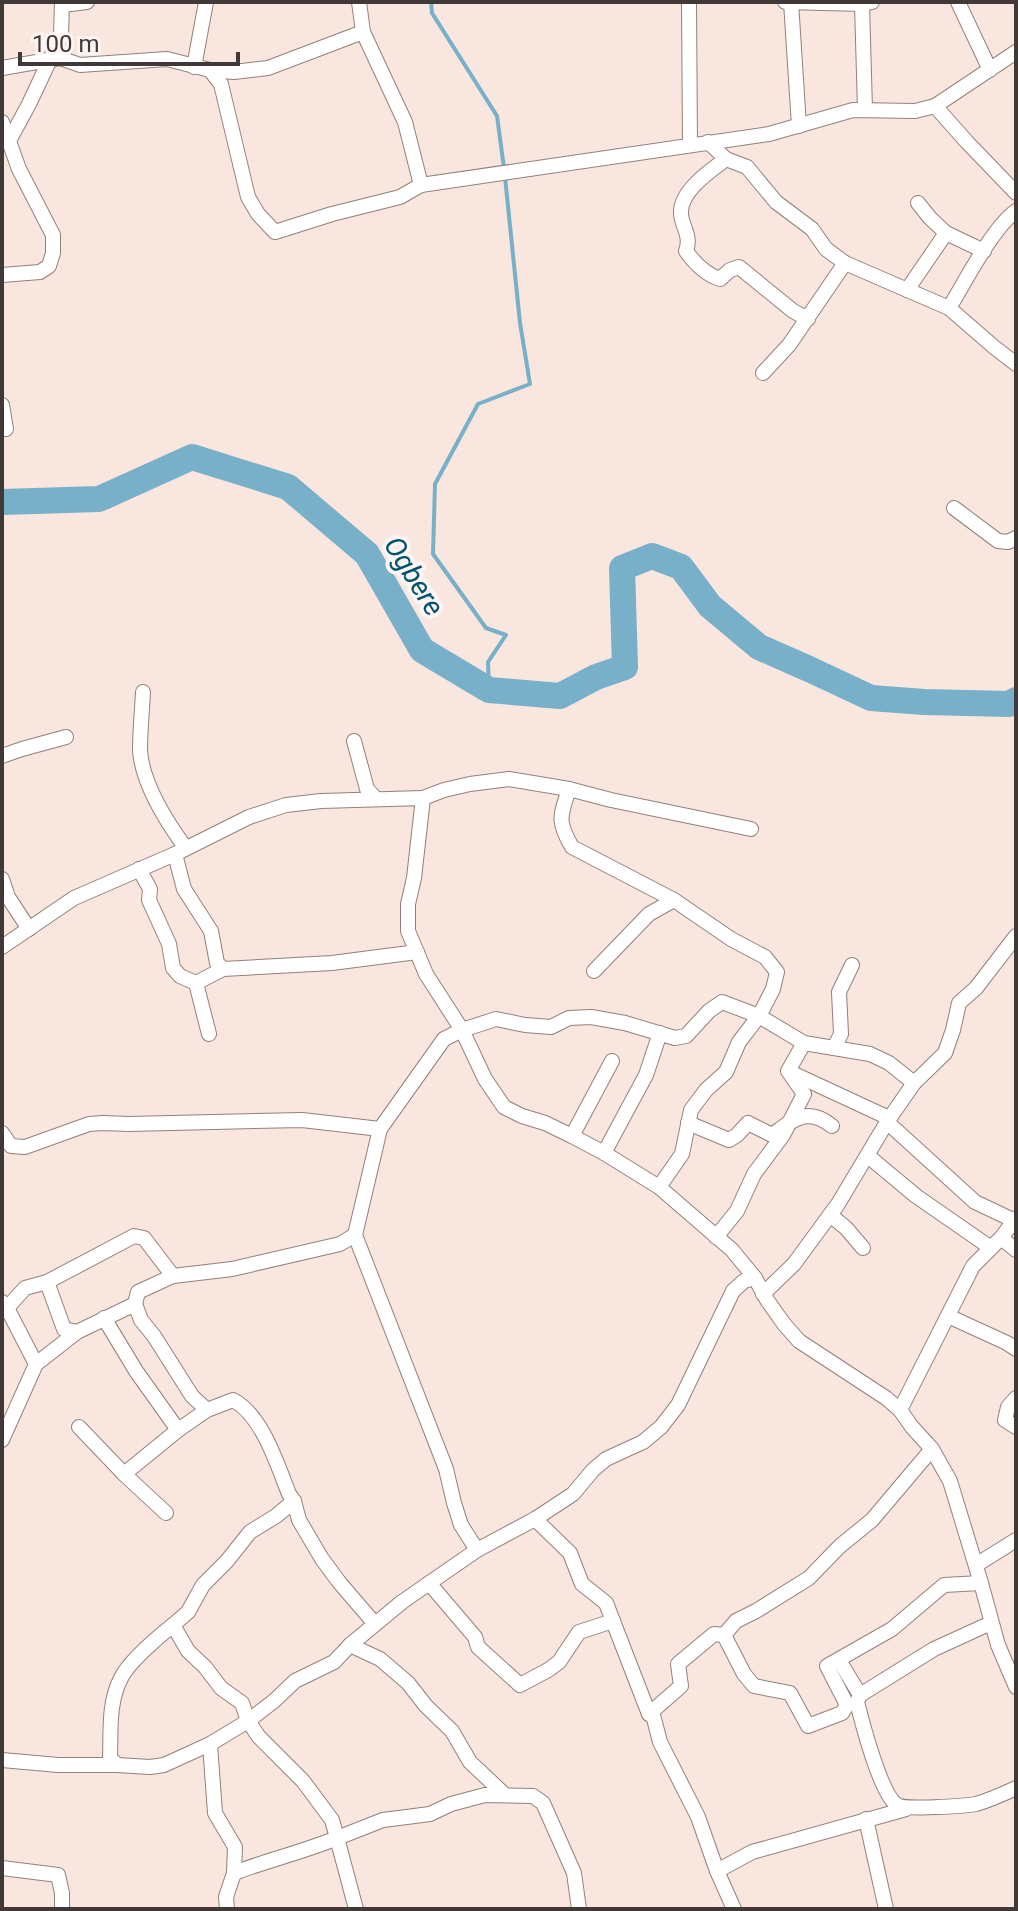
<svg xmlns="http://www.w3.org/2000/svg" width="1018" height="1911" font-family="Roboto,sans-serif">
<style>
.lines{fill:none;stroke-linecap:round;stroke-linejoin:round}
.stream{stroke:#77b0c8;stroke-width:4}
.river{stroke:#77b0c8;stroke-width:26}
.street-casing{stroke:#92817a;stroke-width:16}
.street{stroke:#fff;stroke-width:14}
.labels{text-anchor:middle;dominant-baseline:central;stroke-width:8;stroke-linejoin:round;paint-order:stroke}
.water-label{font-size:28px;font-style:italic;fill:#01526c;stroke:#fdf5f3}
</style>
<rect width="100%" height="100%" fill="#f9e6de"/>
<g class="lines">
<g class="stream">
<polyline points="431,2 432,13 497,116 504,168"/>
<polyline points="489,690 488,662 506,635 486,628 433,554 435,484 478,404 530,384 520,323 505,177"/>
</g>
<polyline class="river" points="2,502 99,499 192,457 288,487 367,554 422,650 489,690 560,696 596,677 625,667 622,568 652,556 681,567 710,606 759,647 809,669 871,698 924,702 1009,704 1016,700"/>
<g class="street-casing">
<g id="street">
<polyline points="359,2 363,32 405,122 421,185"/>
<polyline points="689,2 690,145"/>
<polyline points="785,2 862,4 872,2"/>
<polyline points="791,2 799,126"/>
<polyline points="958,2 990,70"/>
<polyline points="862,4 865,110"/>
<polyline points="62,5 87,2"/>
<polyline points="194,67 206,2"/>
<polyline points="2,68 60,58 80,65 167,59 210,70 234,72 268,68 363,32"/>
<polyline points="210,70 221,84 248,197 258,214 275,232 332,214 400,197 421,185 769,134 853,110 915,111 935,106 1016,52"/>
<polyline points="935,106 966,141 1016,193"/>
<polyline points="2,122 19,169 53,235 53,253 49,266 40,272 2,275"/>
<polyline points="9,141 29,104 61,36 62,2"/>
<polyline points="708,142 726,159 747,167 776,202 812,229 826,249 845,263 949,308 994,347 1016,364"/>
<path d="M726,159c-16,12 -46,32 -45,54 0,13 11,22 5,38 9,13 19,23 34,28l10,-9 9,-3 54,44 15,8"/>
<polyline points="918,203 930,218 946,233 984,251"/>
<polyline points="907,290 946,233"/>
<path d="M949,308c16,-26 44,-81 67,-97"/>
<polyline points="763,373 789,345 845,263"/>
<polyline points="2,405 6,429"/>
<polyline points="954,508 998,541 1008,542 1016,538"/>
<path d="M143,692c-1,19 -3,39 -3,58 2,33 26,71 45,97"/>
<polyline points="354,741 367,789 376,799"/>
<polyline points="2,756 22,749 66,737"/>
<path d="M569,789c-9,28 -12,32 3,58l102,53 57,39 34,18 12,15 -4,17 -14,27 -20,26 -13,30 -20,18 -15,20 -9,44 -23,33"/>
<polyline points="423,798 444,790 470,784 509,779 569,789 611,800 751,829"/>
<polyline points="175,854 184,889 211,931 217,963 223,969"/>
<polyline points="139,869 150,889 149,900 169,944 173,968 180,976 196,983"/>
<polyline points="2,879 8,897 29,929"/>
<polyline points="2,947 74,898 175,854 249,817 286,805 321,801 423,798 414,878 408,904 408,931 426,974 462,1030 485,1079 504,1107 522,1116 545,1123 572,1136 604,1153 659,1187 732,1250 755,1278 767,1300 784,1324 799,1341 886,1398 900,1410 912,1427 932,1449 950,1481 981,1583 998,1645 1016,1687"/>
<polyline points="594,971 649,914 674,900"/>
<polyline points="196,983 223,969 332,963 417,952"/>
<polyline points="196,983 209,1034"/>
<polyline points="834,1048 841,1034 839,992 852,965"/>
<polyline points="792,1073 889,1118"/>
<polyline points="887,1122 975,1202 1013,1220"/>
<path d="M688,1123l41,17 8,-5 11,-12 24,12c21,-15 35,-29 60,-9"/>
<polyline points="2,1133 11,1146 25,1147 89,1124 103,1123 129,1124 302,1120 380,1129"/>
<polyline points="572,1136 612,1061"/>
<polyline points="604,1153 646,1075 660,1033"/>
<polyline points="868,1156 916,1196 991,1248"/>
<polyline points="830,1215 846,1228 863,1248"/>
<polyline points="716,1237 737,1211 754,1174 783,1135 804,1094 788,1071 804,1043"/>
<polyline points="1001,1238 1016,1250"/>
<polyline points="47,1282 64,1329 77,1332"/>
<polyline points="763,1294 794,1264 838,1204 887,1122 914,1083 945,1053 953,1030 959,1003 976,988 1016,936"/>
<polyline points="2,1302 7,1308 36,1364"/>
<polyline points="135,1304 141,1320 154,1336 192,1396 207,1410"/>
<polyline points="7,1308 25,1288 47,1282 134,1236 144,1238 173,1276"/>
<polyline points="948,1316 1007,1343 1016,1349"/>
<polyline points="104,1318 136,1371 178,1430"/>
<polyline points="1016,1398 1008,1407 1005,1420 1016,1427"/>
<polyline points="900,1410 973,1266 1001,1238 1016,1218"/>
<path d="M79,1427l45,47 54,-44 29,-20 26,-10c29,15 44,64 56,94l5,7 5,19 23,39 17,23 36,42"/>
<polyline points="2,1440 36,1364 77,1332 135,1304 138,1292 173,1276 232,1269 340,1244 355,1235"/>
<polyline points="124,1474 166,1513"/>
<polyline points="535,1519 570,1553 582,1584 606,1603 649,1714 653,1715 660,1742 698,1817 717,1871 734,1909"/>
<polyline points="477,1550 461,1525 454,1503 446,1469 355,1235 380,1129 444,1039 462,1030 496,1019 525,1025 551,1027 569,1018 591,1017 625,1023 675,1038 686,1036 709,1011 722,1002 759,1016 804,1043 870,1054 889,1063 914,1083"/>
<polyline points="976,1565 1016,1540"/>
<polyline points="429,1583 475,1637 478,1647 520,1685 548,1670 559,1662 579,1632 613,1621"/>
<polyline points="724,1635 744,1674 754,1686 790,1693 808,1726 842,1713 847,1705 827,1666 892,1629 944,1585 981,1583"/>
<polyline points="350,1645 380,1659 408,1683 426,1706 452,1731 470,1762 505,1795"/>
<path d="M839,1660l21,35 -3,7c5,20 24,93 40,103 7,5 68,1 79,-1 14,-4 27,-10 40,-16"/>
<polyline points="860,1695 934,1649 991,1623"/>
<polyline points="649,1714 681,1686 678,1664 714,1634 724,1635 736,1621 756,1611 809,1578 840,1546 872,1520 932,1449"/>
<polyline points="210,1744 215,1813 235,1847 234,1873 226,1897 227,1909"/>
<polyline points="2,1760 58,1765 117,1765 150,1767 164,1765 210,1744 248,1721 274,1701 295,1681 334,1662 350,1645 402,1602 477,1550 535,1519 573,1494 593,1470 606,1459 643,1442 661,1427 678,1405 733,1291 744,1281 755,1278"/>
<path d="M117,1765l-7,-7c1,-26 -2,-55 11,-80 8,-16 37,-41 52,-53"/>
<polyline points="866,1819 886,1909"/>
<polyline points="2,1868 58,1875 62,1893 62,1909"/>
<polyline points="717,1871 752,1852 906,1809"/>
<path d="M234,1873c34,-13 69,-21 103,-35l-5,-18 -29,-39 -44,-44 -11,-16 -6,-18 -21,-15 -16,-21 -17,-16 -15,-26 15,-13 15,-27 24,-24 23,-29 26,-16 18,-15"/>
<polyline points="356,1909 337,1838 383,1820 430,1814 451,1804 485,1795 533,1796 543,1803 574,1873 579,1909"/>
</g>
</g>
<use href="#street" class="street"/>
</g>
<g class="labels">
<g class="water-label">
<text transform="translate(414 576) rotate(58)">Ogbere</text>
</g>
</g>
<rect width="1018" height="1911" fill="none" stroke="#413937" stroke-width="8"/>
<path d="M20 52v12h218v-12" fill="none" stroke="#413937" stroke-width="4"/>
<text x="32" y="52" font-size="24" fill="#413937" stroke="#fdf5f3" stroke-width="6" paint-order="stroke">100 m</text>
</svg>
